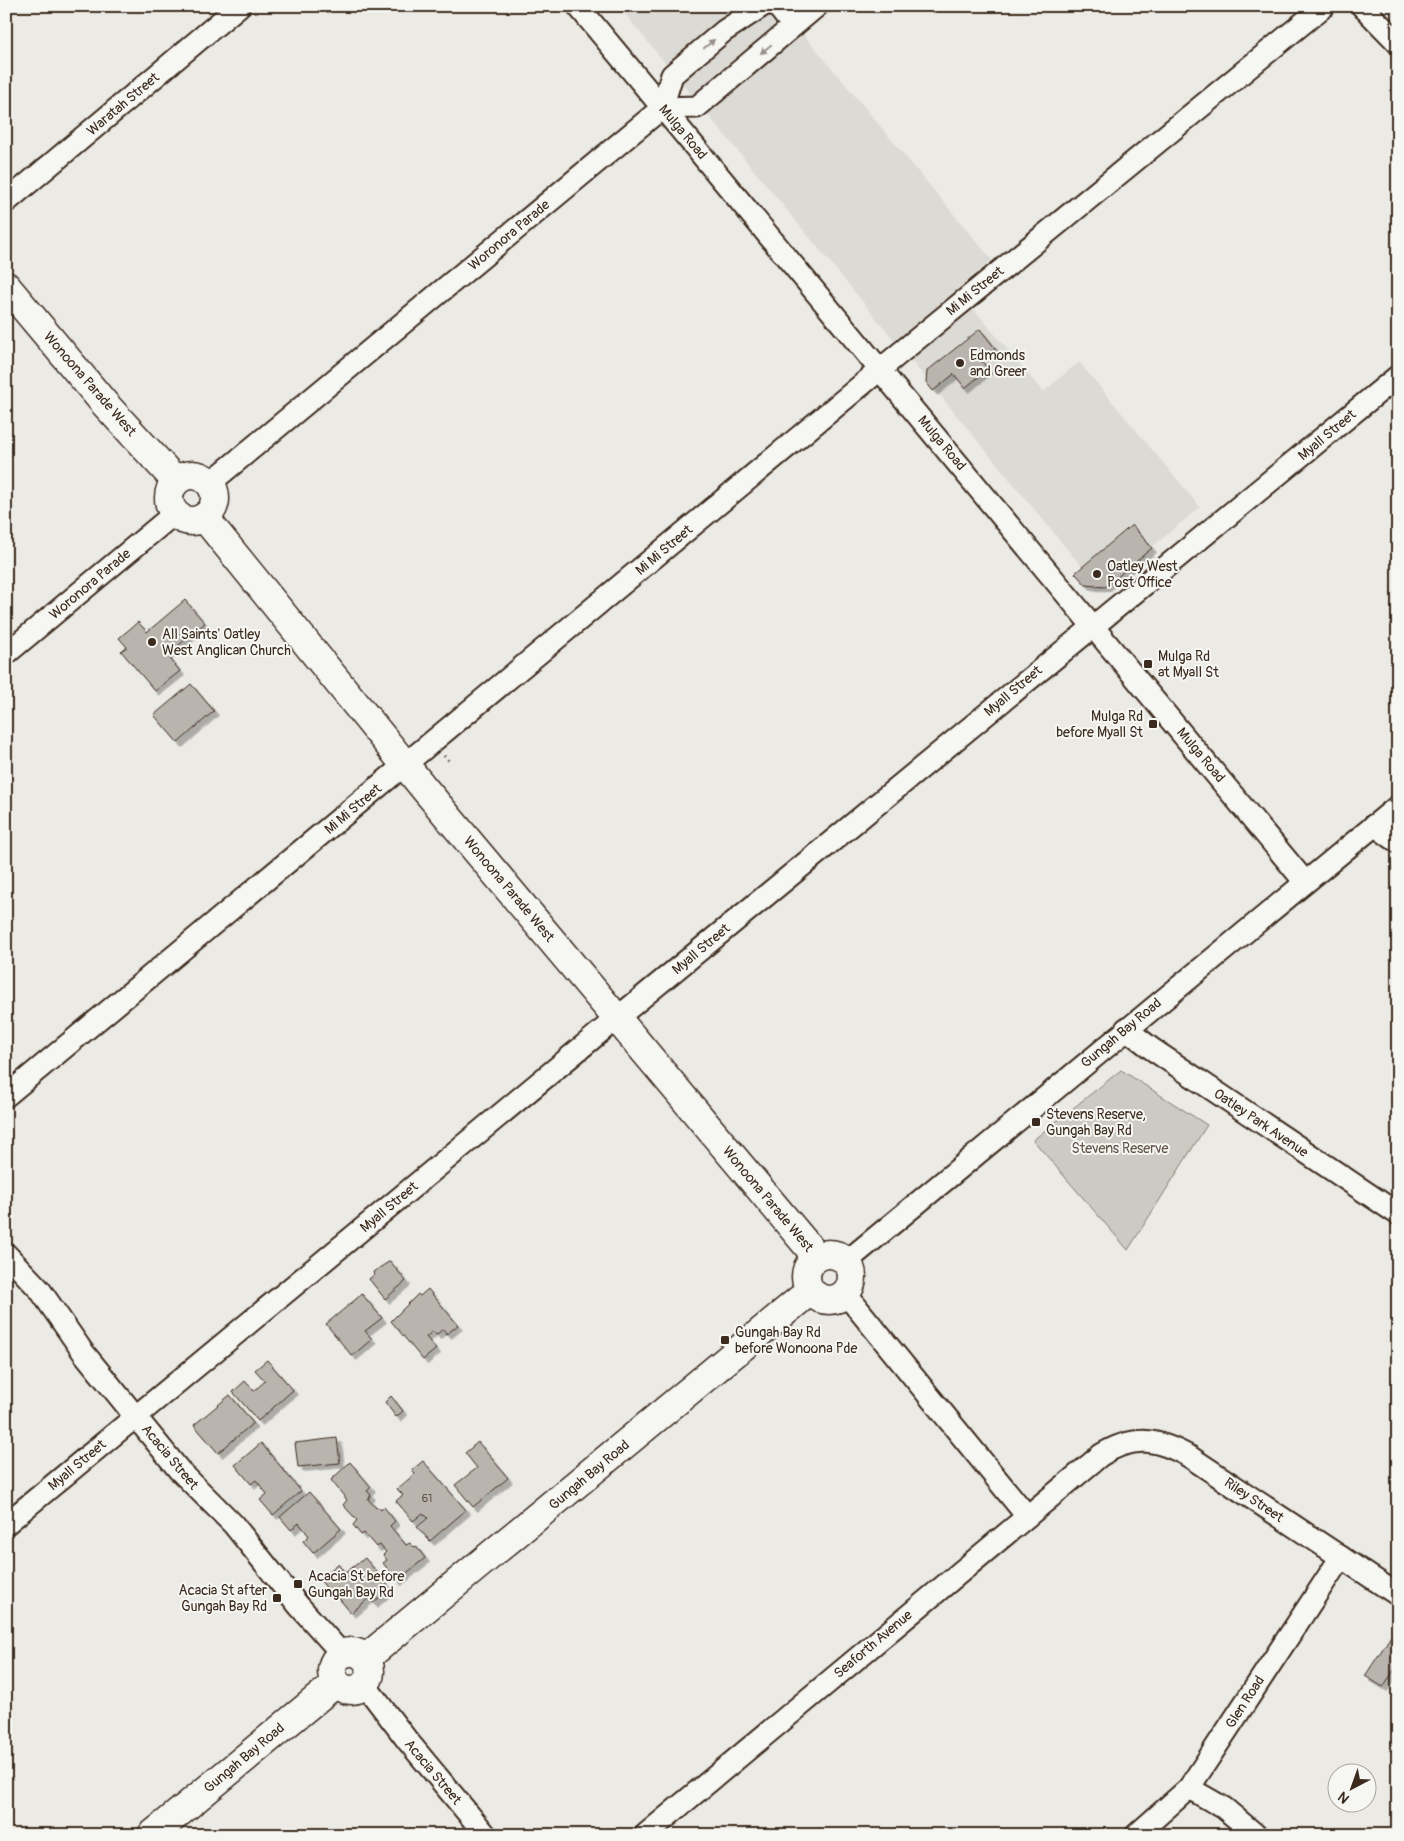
<svg xmlns="http://www.w3.org/2000/svg" width="1404" height="1841" font-family="Pangolin,sans-serif">
<style>
.built{fill:#dcdad4}
.green{fill:#cdcac4;stroke:#847a71}
.building{fill:#bab4ae;stroke:#3b2a1e;filter:url(#shadow)}
.lines{fill:none;stroke-linecap:round;stroke-linejoin:round}
.minor-casing{stroke:#3b2a1e;stroke-width:25}
.tertiary-casing{stroke:#3b2a1e;stroke-width:31}
.path{stroke:#3b2a1e;stroke-width:3;stroke-dasharray:1 4;stroke-linecap:butt}
.minor{stroke:#f6f6f2;stroke-width:21}
.tertiary{stroke:#f6f6f2;stroke-width:28}
.oneway{fill:#989088}
.poi-dot{fill:#3b2a1e;stroke:#f6f6f2;stroke-width:2}
.labels{text-anchor:middle;dominant-baseline:central;stroke-width:4;stroke-linejoin:round;paint-order:stroke}
.number-label{font-size:11px;fill:#5b4c42}
.street-label{font-size:14px;fill:#3b2a1e;stroke:#f6f6f2}
.poi-label{font-size:14px;fill:#3b2a1e;stroke:#f6f6f2;text-anchor:start}
.park-label{font-size:14px;fill:#605248;stroke:#f6f6f2}
</style>
<defs>
<filter id="shadow"><feDropShadow dx="4.5" dy="4.5" stdDeviation="0" flood-color="#0004"/></filter>
</defs>
<rect width="100%" height="100%" fill="#ebeae5"/>
<filter id="ink" filterUnits="userSpaceOnUse"><feTurbulence type="fractalNoise" baseFrequency=".02" numOctaves="2"/><feDisplacementMap in="SourceGraphic" scale="10" xChannelSelector="R" yChannelSelector="G"/><feConvolveMatrix kernelMatrix="1 2 1 2 8 2 1 2 1" color-interpolation-filters="sRGB"/></filter>
<g filter="url(#ink)">
<polygon class="built" points="618,6 761,6 799,29 992,260 957,289 1043,392 1079,362 1200,507 1097,593 1087,573"/>
<polygon class="green" points="1121,1070 1207,1125 1128,1250 1033,1140"/>
<g class="building">
<polygon points="980,329 995,348 983,357 978,352 976,354 988,369 965,388 954,374 933,391 926,382 927,371"/>
<polygon points="1132,525 1152,548 1105,587 1086,585 1075,573"/>
<polygon points="185,600 205,623 167,655 180,671 155,691 121,651 127,647 119,638 138,622 147,632"/>
<polygon points="191,684 214,711 178,743 154,715"/>
<polygon points="390,1261 406,1281 385,1299 369,1279 374,1275 373,1272"/>
<polygon points="428,1289 458,1325 447,1334 443,1329 436,1335 433,1331 426,1337 436,1349 423,1360 391,1321 418,1294 420,1296"/>
<polygon points="362,1294 382,1318 365,1331 372,1339 352,1356 326,1324"/>
<polygon points="267,1360 293,1390 258,1421 233,1392 245,1381 254,1391 265,1381 255,1370"/>
<polygon points="230,1395 253,1423 218,1453 194,1425"/>
<polygon points="391,1396 403,1411 396,1417 385,1402"/>
<polygon points="337,1438 340,1463 298,1467 295,1443"/>
<polygon points="478,1442 508,1478 473,1507 455,1485 477,1468 465,1453"/>
<polygon points="261,1443 301,1491 273,1515 260,1500 267,1494 256,1480 251,1484 235,1465"/>
<polygon points="423,1461 466,1510 430,1541 417,1527 428,1518 423,1513 413,1521 396,1501 403,1495 397,1489 415,1474 412,1470"/>
<polygon points="350,1462 371,1487 367,1491 371,1495 368,1499 376,1508 378,1507 381,1510 384,1507 395,1521 390,1526 406,1545 410,1543 414,1547 416,1546 425,1558 397,1581 383,1563 387,1560 383,1555 386,1552 380,1545 376,1547 364,1533 361,1535 353,1525 357,1520 343,1505 347,1500 331,1480"/>
<polygon points="309,1492 341,1529 313,1553 303,1541 309,1536 299,1523 291,1530 280,1517"/>
<polygon points="365,1558 390,1588 373,1603 369,1598 351,1613 332,1590 330,1592 319,1579 338,1564 345,1573"/>
<polygon points="1391,1636 1398,1640 1398,1671 1395,1669 1383,1687 1365,1676"/>
</g>
<g class="lines">
<g class="minor-casing">
<g id="minor">
<polyline points="578,6 1305,882"/>
<polyline points="777,6 793,26"/>
<polyline points="1362,6 1398,43"/>
<polyline points="662,108 672,75 724,31 762,6"/>
<polyline points="6,202 239,6"/>
<polyline points="209,484 662,108 697,107 817,6"/>
<polyline points="6,654 175,513"/>
<polyline points="1374,825 1398,842"/>
<polyline points="1126,1029 1152,1049 1398,1214"/>
<polyline points="6,1096 900,353 1324,6"/>
<polyline points="6,1254 40,1290 83,1352 179,1470 233,1524 299,1606 342,1654"/>
<polyline points="846,1262 1398,806"/>
<polyline points="845,1293 1027,1516"/>
<polyline points="6,1524 617,1018 1398,376"/>
<polyline points="365,1685 407,1740 486,1835"/>
<polyline points="1189,1788 1224,1808 1256,1835"/>
<path d="M645,1835l456,-380c34,-21 57,-16 89,2l208,138"/>
<polyline points="1136,1835 1189,1788 1341,1557"/>
</g>
</g>
<g class="tertiary-casing">
<g id="tertiary">
<polyline points="6,286 104,403 176,481"/>
<circle cx="192" cy="498" r="23"/>
<polyline points="204,517 423,787 817,1257"/>
<circle cx="829" cy="1277" r="23"/>
<circle cx="351" cy="1671" r="19"/>
<polyline points="366,1658 810,1291"/>
<polyline points="152,1835 336,1683"/>
</g>
</g>
<polyline class="path" points="444,756 451,763"/>
<use href="#minor" class="minor"/>
<use href="#tertiary" class="tertiary"/>
</g>
<defs><path id="oneway-solid" d="M-6-.8H1V-3.2L6.5 0L1 3.2V.8H-6Z" transform="scale(1.25)"/></defs>
<g class="oneway">
<use href="#oneway-solid" transform="translate(709 44) rotate(-40)"/>
<use href="#oneway-solid" transform="translate(766 49) rotate(140)"/>
</g>
</g>
<g class="poi-dot">
<circle cx="960" cy="363" r="5"/>
<circle cx="1097" cy="574" r="5"/>
<circle cx="152" cy="642" r="5"/>
<rect x="1143" y="659" width="10" height="10" rx="2.5"/>
<rect x="1148" y="719" width="10" height="10" rx="2.5"/>
<rect x="1031" y="1117" width="10" height="10" rx="2.5"/>
<rect x="720" y="1335" width="10" height="10" rx="2.5"/>
<rect x="293" y="1579" width="10" height="10" rx="2.5"/>
<rect x="272" y="1593" width="10" height="10" rx="2.5"/>
</g>
<g class="labels">
<g class="number-label">
<text x="427" y="1498">61</text>
</g>
<g class="street-label">
<text transform="translate(123 104) rotate(-40)">Waratah Street</text>
<text transform="translate(683 132) rotate(50)">Mulga Road</text>
<text transform="translate(509 235) rotate(-40)">Woronora Parade</text>
<text transform="translate(975 291) rotate(-39)">Mi Mi Street</text>
<text transform="translate(90 384) rotate(49)">Wonoona Parade West</text>
<text transform="translate(1327 435) rotate(-40)">Myall Street</text>
<text transform="translate(942 443) rotate(50)">Mulga Road</text>
<text transform="translate(664 550) rotate(-40)">Mi Mi Street</text>
<text transform="translate(90 584) rotate(-40)">Woronora Parade</text>
<text transform="translate(1013 691) rotate(-40)">Myall Street</text>
<text transform="translate(1201 755) rotate(50)">Mulga Road</text>
<text transform="translate(353 809) rotate(-40)">Mi Mi Street</text>
<text transform="translate(509 889) rotate(50)">Wonoona Parade West</text>
<text transform="translate(701 949) rotate(-40)">Myall Street</text>
<text transform="translate(1121 1033) rotate(-40)">Gungah Bay Road</text>
<text transform="translate(1261 1123) rotate(34)">Oatley Park Avenue</text>
<text transform="translate(768 1199) rotate(50)">Wonoona Parade West</text>
<text transform="translate(389 1207) rotate(-40)">Myall Street</text>
<text transform="translate(170 1457) rotate(50)">Acacia Street</text>
<text transform="translate(77 1465) rotate(-40)">Myall Street</text>
<text transform="translate(589 1475) rotate(-40)">Gungah Bay Road</text>
<text transform="translate(1254 1500) rotate(34)">Riley Street</text>
<text transform="translate(873 1644) rotate(-40)">Seaforth Avenue</text>
<text transform="translate(1245 1702) rotate(-57)">Glen Road</text>
<text transform="translate(244 1758) rotate(-40)">Gungah Bay Road</text>
<text transform="translate(433 1772) rotate(50)">Acacia Street</text>
</g>
<g class="poi-label">
<text x="970" y="355">Edmonds<tspan x="970" dy="16">and Greer</tspan></text>
<text x="1107" y="566">Oatley West<tspan x="1107" dy="16">Post Office</tspan></text>
<text x="162" y="634">All Saints' Oatley<tspan x="162" dy="16">West Anglican Church</tspan></text>
<text x="1158" y="656">Mulga Rd<tspan x="1158" dy="16">at Myall St</tspan></text>
<text x="1143" y="716" text-anchor="end">Mulga Rd<tspan x="1143" dy="16">before Myall St</tspan></text>
<text x="1046" y="1114">Stevens Reserve,<tspan x="1046" dy="16">Gungah Bay Rd</tspan></text>
<text x="735" y="1332">Gungah Bay Rd<tspan x="735" dy="16">before Wonoona Pde</tspan></text>
<text x="308" y="1576">Acacia St before<tspan x="308" dy="16">Gungah Bay Rd</tspan></text>
<text x="267" y="1590" text-anchor="end">Acacia St after<tspan x="267" dy="16">Gungah Bay Rd</tspan></text>
</g>
<g class="park-label">
<text x="1120" y="1148">Stevens Reserve</text>
</g>
</g>
<rect width="1404" height="1841" fill="none" stroke="#f6f6f2" stroke-width="25"/>
<rect x="12" y="12" width="1379" height="1816" fill="none" stroke="#3b2a1e" stroke-width="2" filter="url(#ink)"/>
<g transform="translate(1352 1788) rotate(221)"><circle r="24" fill="#f6f6f2" stroke="#aba49d"/>
<path d="M0-4L9 19L0 12L-9 19Z" fill="#3b2a1e"/>
<text y="-8" font-size="14" font-weight="bold" text-anchor="middle" fill="#3b2a1e">N</text>
</g>
</svg>
